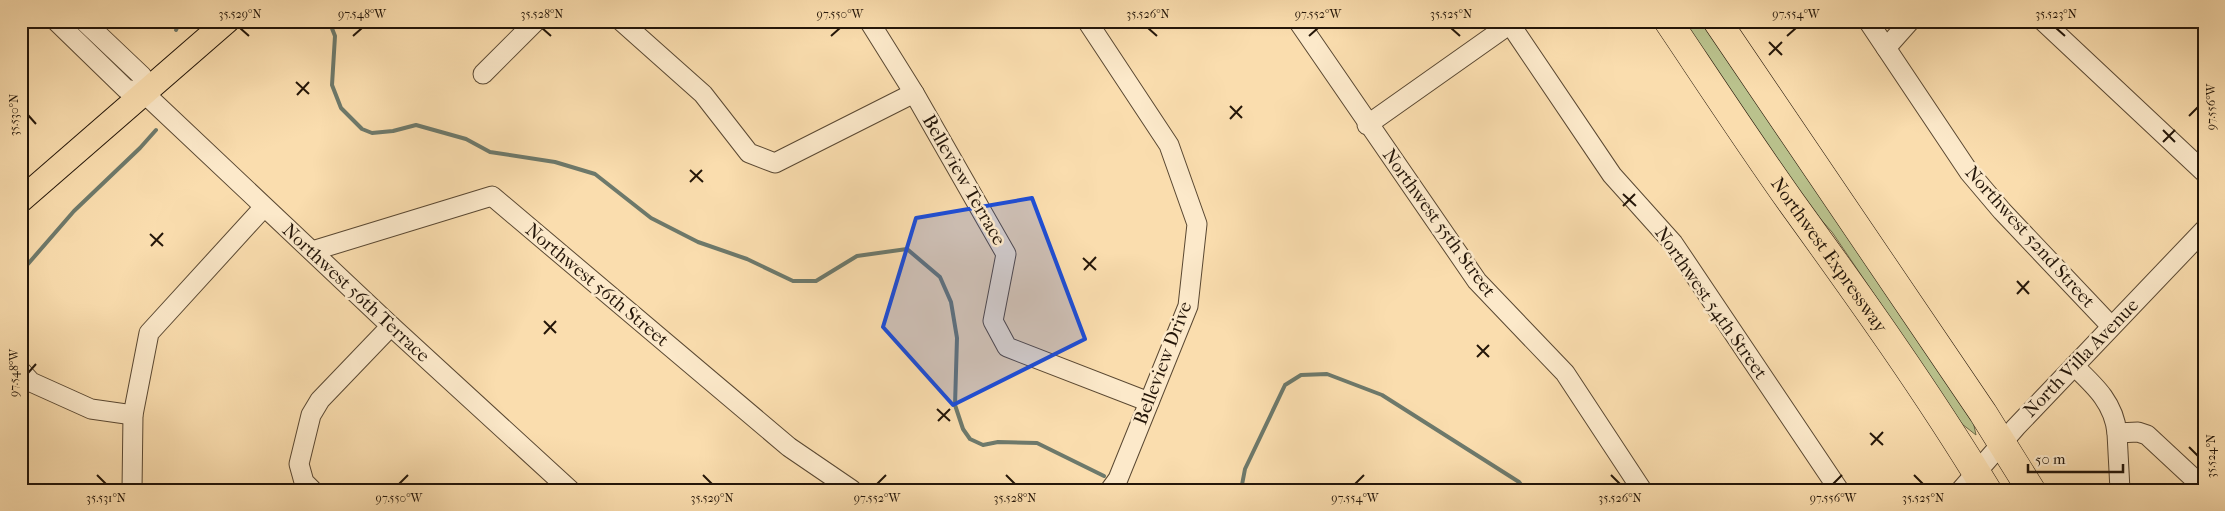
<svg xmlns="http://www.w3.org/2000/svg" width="2225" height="511" font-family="'IM FELL French Canon',serif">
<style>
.green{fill:#bac28d;stroke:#6f6c4b}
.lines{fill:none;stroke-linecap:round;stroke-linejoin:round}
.stream{stroke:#6d796b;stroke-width:4}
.minor-casing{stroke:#5a4832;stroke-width:21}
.major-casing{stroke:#241609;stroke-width:26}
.highway-casing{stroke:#241609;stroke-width:29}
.minor{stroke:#fce9ca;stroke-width:19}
.major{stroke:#faddae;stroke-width:24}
.highway{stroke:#faddae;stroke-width:28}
.marked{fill:#1d4ed8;fill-opacity:0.2;stroke:#1d4ed8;stroke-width:4;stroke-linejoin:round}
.ticks{fill:none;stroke:#241609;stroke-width:2}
.labels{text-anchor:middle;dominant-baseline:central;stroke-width:5;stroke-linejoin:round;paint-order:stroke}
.street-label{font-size:19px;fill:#241609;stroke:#fce9ca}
.neatline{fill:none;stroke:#241609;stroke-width:2}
.ticks-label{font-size:12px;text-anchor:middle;fill:#241609}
</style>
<rect width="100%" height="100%" fill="#faddae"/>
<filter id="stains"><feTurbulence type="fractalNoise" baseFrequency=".004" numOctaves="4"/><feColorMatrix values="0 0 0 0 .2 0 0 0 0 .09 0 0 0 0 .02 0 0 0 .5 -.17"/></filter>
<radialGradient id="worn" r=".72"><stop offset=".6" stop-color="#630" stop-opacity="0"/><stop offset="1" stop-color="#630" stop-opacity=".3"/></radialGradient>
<g class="green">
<polygon points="65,21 75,21 135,79 133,84"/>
<polygon points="1681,21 1702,21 1973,421 1976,435 1962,424 1832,232 1799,195"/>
</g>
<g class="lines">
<g class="stream">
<polyline points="329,21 335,36 332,85 341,108 362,129 372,133 393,131 416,125 466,139 490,152 555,162 595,174 651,218 698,242 747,259 793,281 816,281 857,256 907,249 940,277 951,302 957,338 955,405 963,429 970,439 983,445 998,442 1037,443 1104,476"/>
<polyline points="176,30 180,21"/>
<polyline points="21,272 74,211 140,148 156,130"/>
<polyline points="1128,487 1132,490"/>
<polyline points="1241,490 1245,469 1285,385 1301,375 1327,374 1382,395 1519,482 1525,490"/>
</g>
<g class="minor-casing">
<g id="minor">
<polyline points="56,21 126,89 144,93 391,326 570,490"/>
<polyline points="84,21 142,76 144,93"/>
<polyline points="621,21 703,94 749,153 775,163 914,93"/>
<polyline points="869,21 914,93 1006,254 993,321 1007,347 1149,402"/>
<polyline points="1087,21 1169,145 1197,224 1188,306 1118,479 1110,490"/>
<polyline points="1298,21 1477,281 1565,373 1642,490"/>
<polyline points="1508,21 1612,175 1673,243 1839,490"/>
<polyline points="1868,21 1969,172 2002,211 2111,326"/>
<polyline points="2043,21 2204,172"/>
<polyline points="1886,48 1910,21"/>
<polyline points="483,74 536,21"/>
<polyline points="1367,125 1510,24"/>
<polyline points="312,251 492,196 789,447 852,490"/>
<path d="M2074,366c21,20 40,37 43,67l21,-1 9,3 57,53"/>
<polyline points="21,371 31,382 91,409 133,415"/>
<polyline points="2117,433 2120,490"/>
<polyline points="132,490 133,415 149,333 264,207"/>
<polyline points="312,490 304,482 299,464 311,415 320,400 391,326"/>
<polyline points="1961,490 2016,427 2204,230"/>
</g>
</g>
<g class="major-casing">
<polyline id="major" points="21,200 227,21"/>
</g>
<g class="highway-casing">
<g id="highway">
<path id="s1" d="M1668,21c41,61 81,122 123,181 68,94 136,189 196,288"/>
<polyline points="1717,21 1983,413 2031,490"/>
</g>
</g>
<use href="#minor" class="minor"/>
<use href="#major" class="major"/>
<use href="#highway" class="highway"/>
</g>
<path class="marked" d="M1032,198l53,141 -132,66 -70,-78 33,-109z"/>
<path class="ticks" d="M240,28l9,8M542,28l9,8M1148,28l9,8M1451,28l9,8M2056,28l9,8M353,36l9,-8M831,36l9,-8M1309,36l9,-8M1787,36l9,-8M1769,42l13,13M1769,55l13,-13M296,82l13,12M297,95l12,-13M1230,106l12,12M28,115l8,9M2189,116l9,-9M1230,119l12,-13M2163,130l12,12M2163,142l12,-12M690,170l13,12M690,182l12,-12M1623,194l13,12M1623,206l12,-12M150,234l13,12M151,246l12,-13M1083,258l13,12M1084,270l12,-13M2017,281l12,13M2017,294l12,-13M544,321l12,12M544,334l12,-13M1477,345l12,12M1477,357l12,-12M28,373l8,-9M937,409l13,12M938,421l12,-12M1870,433l13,12M1871,445l12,-13M2189,447l9,9M97,475l9,9M703,475l9,9M1006,475l9,9M1611,475l9,9M1914,475l9,9M399,484l9,-9M877,484l9,-9M1355,484l9,-9M1833,484l9,-9"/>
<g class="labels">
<g class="street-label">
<text transform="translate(964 180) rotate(60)">Belleview Terrace</text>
<text transform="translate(1439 223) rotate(54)">Northwest 55th Street</text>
<text transform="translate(2030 237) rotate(48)">Northwest 52nd Street</text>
<text stroke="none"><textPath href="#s1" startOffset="284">Northwest Expressway</textPath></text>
<text transform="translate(597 285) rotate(40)">Northwest 56th Street</text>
<text transform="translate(356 293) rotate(43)">Northwest 56th Terrace</text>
<text transform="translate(1711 303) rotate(55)">Northwest 54th Street</text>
<text transform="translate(2081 358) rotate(-46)">North Villa Avenue</text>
<text transform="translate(1163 363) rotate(-69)">Belleview Drive</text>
</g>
</g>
<rect width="2225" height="511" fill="none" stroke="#faddae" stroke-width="55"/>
<path d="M2028 464v8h95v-8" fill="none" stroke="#241609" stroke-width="2.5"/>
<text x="2035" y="464" font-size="15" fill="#241609" stroke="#fce9ca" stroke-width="4" paint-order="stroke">50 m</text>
<rect x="28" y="28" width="2170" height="456" class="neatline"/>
<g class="ticks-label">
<text x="240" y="18">35.529°N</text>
<text x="362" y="18">97.548°W</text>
<text x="542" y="18">35.528°N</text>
<text x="840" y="18">97.550°W</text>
<text x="1148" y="18">35.526°N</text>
<text x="1318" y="18">97.552°W</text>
<text x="1451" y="18">35.525°N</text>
<text x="1796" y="18">97.554°W</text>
<text x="2056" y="18">35.523°N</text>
<text transform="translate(2211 107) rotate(-90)" y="4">97.556°W</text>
<text transform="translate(14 115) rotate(-90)" y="4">35.530°N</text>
<text transform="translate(14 373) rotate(-90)" y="4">97.548°W</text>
<text transform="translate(2211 456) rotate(-90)" y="4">35.524°N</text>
<text x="106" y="502">35.531°N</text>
<text x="399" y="502">97.550°W</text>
<text x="712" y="502">35.529°N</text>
<text x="877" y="502">97.552°W</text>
<text x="1015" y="502">35.528°N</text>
<text x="1355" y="502">97.554°W</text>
<text x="1620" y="502">35.526°N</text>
<text x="1833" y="502">97.556°W</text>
<text x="1923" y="502">35.525°N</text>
</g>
<rect width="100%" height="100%" filter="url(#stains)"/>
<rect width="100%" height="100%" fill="url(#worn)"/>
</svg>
